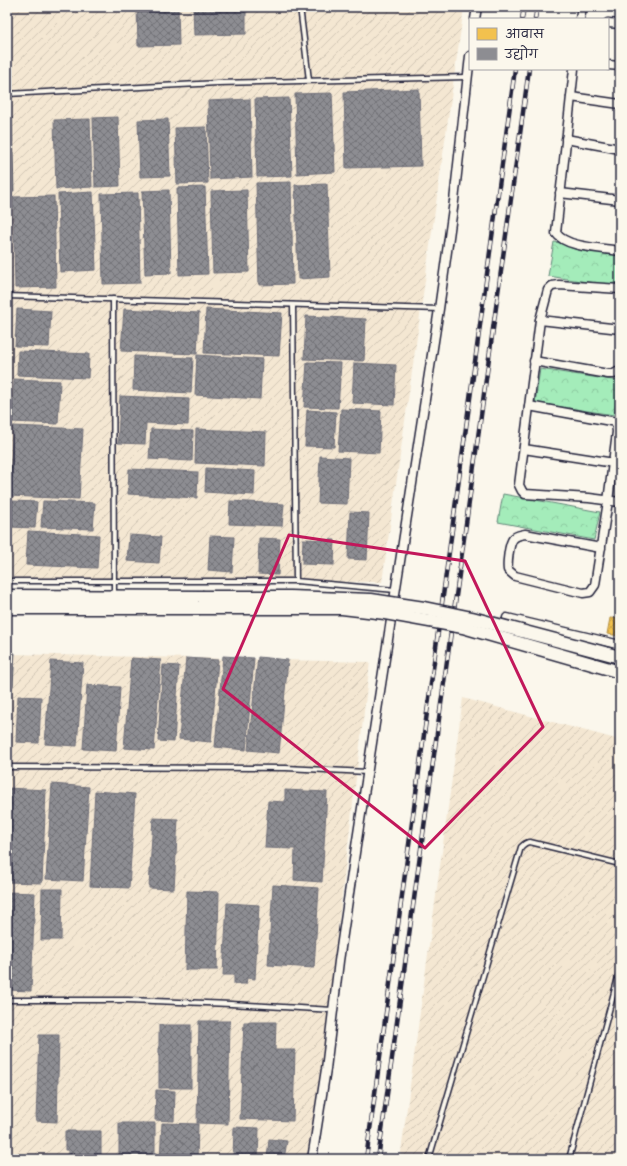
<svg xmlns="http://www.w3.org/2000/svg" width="627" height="1166" font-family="Mynerve,'Playpen Sans Deva',sans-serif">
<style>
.industrial{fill:url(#industrial-furrows)}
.forest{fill:url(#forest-crowns);stroke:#63877a}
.homes{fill:url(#homes-cross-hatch);stroke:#b49148}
.industry{fill:url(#industry-cross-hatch);stroke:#6d6d78}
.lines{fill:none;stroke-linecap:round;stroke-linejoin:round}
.service-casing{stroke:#22223b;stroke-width:7}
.minor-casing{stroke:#22223b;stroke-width:11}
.secondary-casing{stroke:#22223b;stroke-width:15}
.service{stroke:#fbf7ec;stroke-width:4}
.minor{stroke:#fbf7ec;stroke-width:8}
.secondary{stroke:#fbf7ec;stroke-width:12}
.rail-casing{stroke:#22223b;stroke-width:4.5}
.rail{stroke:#fbf7ec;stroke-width:3;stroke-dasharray:9;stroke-linecap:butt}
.secondary-bridge-casing{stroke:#22223b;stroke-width:15;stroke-linecap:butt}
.secondary-bridge{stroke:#fbf7ec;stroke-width:12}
.marked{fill:none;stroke:#c2185b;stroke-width:3;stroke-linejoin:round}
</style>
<defs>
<pattern id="industrial-furrows" width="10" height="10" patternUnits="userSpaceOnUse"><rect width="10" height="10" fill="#f4e7d2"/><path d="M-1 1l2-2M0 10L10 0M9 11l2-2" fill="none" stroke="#d1c6b5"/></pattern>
<pattern id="forest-crowns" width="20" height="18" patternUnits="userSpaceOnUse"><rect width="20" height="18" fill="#a4ecba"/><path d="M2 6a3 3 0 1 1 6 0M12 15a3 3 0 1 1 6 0" fill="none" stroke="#8dcaa1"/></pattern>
<pattern id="homes-cross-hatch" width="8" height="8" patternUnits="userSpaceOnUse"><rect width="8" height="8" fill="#f2c14e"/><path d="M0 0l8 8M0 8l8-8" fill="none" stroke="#cfa645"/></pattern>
<pattern id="industry-cross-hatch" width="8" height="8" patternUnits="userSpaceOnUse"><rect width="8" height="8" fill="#8d8d92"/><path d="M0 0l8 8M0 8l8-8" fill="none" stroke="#737378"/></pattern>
</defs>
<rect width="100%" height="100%" fill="#fbf7ec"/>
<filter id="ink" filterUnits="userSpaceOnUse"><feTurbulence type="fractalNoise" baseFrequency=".025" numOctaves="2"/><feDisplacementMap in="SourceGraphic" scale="8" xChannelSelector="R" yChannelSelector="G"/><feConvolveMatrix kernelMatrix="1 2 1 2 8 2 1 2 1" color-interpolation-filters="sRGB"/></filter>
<g filter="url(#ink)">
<g class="industrial">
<polygon points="7,7 464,7 382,582 7,579"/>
<polygon points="7,654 370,662 310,1159 7,1159"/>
<polygon points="463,698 620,740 620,1159 400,1159"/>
</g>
<g class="forest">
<polygon points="554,242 620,252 620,287 548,276"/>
<polygon points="540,369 619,381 614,415 535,403"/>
<polygon points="503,494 600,512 594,540 498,522"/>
</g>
<polygon class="homes" points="610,618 620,619 620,636 607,634"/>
<g class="industry">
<polygon points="137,7 178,7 179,45 138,46"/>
<polygon points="193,7 246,7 246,34 194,35"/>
<polygon points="419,89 421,166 346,168 344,92"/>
<polygon points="332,93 335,172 297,174 295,94"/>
<polygon points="289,98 292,176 257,177 255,99"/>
<polygon points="250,99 252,177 210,179 208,101"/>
<polygon points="7,117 12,117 14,191 7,192"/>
<polygon points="118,117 120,186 95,187 93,118"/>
<polygon points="90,119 92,187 56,189 54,120"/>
<polygon points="168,119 170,176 140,177 138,120"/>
<polygon points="206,127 208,183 177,184 175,128"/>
<polygon points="291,182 293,284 259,285 256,183"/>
<polygon points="327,184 330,277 298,279 295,185"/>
<polygon points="205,187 208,274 179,275 177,188"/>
<polygon points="169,190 171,273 145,274 142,191"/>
<polygon points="247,190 249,272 213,273 211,191"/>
<polygon points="93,192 96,270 60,272 58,194"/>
<polygon points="138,193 140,283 103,284 101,194"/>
<polygon points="54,196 56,287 15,288 13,197"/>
<polygon points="7,201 10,201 11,226 7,226"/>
<polygon points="17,309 51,311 49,347 15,346"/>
<polygon points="124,309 199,313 197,354 121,351"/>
<polygon points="206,309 282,313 279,356 204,353"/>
<polygon points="306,316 366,319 364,361 304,359"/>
<polygon points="7,320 10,320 9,351 7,351"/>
<polygon points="18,351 89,354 88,378 17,375"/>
<polygon points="197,355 262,359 260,399 195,395"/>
<polygon points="134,356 193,358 191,393 133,390"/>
<polygon points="307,362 341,363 338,408 304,407"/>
<polygon points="354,363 396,365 394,405 352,403"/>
<polygon points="14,379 60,381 58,424 12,422"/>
<polygon points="120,396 189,399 188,425 146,423 145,444 118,443"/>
<polygon points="341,409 381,411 379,453 338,451"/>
<polygon points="307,410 336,412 334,447 305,446"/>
<polygon points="13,426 83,429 79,499 9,496"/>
<polygon points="151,429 193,431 192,461 149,459"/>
<polygon points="196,429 266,432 265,466 195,463"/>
<polygon points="320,456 349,458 347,504 318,503"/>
<polygon points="206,468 255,471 254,495 205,492"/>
<polygon points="129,469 198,472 197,498 128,494"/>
<polygon points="12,501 37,502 35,528 10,527"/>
<polygon points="43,501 95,503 93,529 41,527"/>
<polygon points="230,501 284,504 282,526 229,524"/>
<polygon points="350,512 369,513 367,560 348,559"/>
<polygon points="28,531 99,535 97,568 26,565"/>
<polygon points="129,535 161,537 159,563 127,561"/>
<polygon points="7,536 11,536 9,570 7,570"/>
<polygon points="210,536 234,537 232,572 208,570"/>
<polygon points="259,538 280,539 278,575 258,574"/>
<polygon points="303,539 335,540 334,565 302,564"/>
<polygon points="7,653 15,653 13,686 7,686"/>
<polygon points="223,656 254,658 246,750 215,747"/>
<polygon points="258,657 288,660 279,753 248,750"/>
<polygon points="131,658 161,660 154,750 124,748"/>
<polygon points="186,658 218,660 211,742 179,739"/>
<polygon points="51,661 83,663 77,746 45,744"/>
<polygon points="163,665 179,666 174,742 158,741"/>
<polygon points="87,685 120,687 116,751 83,749"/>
<polygon points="18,696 41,697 39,743 16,742"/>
<polygon points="52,784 89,787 83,881 46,879"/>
<polygon points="7,788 46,790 42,883 7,882"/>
<polygon points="285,790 327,792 322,882 294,880 295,849 265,848 268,801 285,802"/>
<polygon points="95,791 135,794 129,888 90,886"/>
<polygon points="153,818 178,819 174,889 149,888"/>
<polygon points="273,885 319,888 314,968 268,965"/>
<polygon points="42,889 62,889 61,940 41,940"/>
<polygon points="187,891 219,892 217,970 185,970"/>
<polygon points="7,892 35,893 31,991 7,990"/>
<polygon points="227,903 259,905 255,979 247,978 246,984 234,984 234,975 223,975"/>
<polygon points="199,1021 230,1021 228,1124 197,1123"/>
<polygon points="244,1022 276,1022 275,1050 295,1050 293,1121 240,1119"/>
<rect x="159" y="1025" width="32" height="63"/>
<polygon points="39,1035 59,1035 57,1122 36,1121"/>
<polygon points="156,1090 175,1091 174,1121 155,1120"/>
<rect x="119" y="1123" width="36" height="36"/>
<polygon points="162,1123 198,1124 197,1159 160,1159"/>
<polygon points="234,1127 259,1128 258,1159 233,1159"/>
<polygon points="65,1131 101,1131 101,1159 68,1159 68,1150 65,1150"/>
<polygon points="269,1139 287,1141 284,1159 267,1159"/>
</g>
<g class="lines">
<g class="service-casing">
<g id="service">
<polyline points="300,7 309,80"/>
<polyline points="7,94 218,83 467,77"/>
<polyline points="7,296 439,309"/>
<polyline points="113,299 114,595"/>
<polyline points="293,305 296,581 395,590"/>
<polyline points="7,581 296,581"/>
<polyline points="7,767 286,768 367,772"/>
<polyline points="7,1000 128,1000 231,1004 333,1010"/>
<path d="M429,1159l92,-312c3,-3 5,-5 9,-5l90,22"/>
<polyline points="569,1159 620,970"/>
</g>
</g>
<g class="minor-casing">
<g id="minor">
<polyline points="475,19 477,7"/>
<polyline points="580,19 582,7"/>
<polyline points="608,23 620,24"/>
<polyline points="608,65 620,66"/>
<path d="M574,69l-18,164c10,15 47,15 64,18"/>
<polyline points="571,97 620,104"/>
<polyline points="566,139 620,149"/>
<polyline points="560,193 620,200"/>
<polyline points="620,289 559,285 552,286 548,290 540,320 519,485 522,491 525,494 589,498 620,502"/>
<polyline points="540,320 620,329"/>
<polyline points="534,361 608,374 614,374 620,370"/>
<path d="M529,406l87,16 1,10 -9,69 -13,84 -5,7 -7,1 -68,-17 -7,-6c-1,-7 1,-26 5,-31 3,-4 8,-4 12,-5l76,14"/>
<polyline points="524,449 614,463"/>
<polyline points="507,618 620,645"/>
<polyline points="312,1159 326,1069 339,961 355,853 439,309 454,201 470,56"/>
</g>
</g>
<g class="secondary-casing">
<g id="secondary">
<polyline points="7,596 202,597"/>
<polyline points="7,608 198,608"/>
</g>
</g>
<use href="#service" class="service"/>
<use href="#minor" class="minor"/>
<use href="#secondary" class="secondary"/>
<g class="rail-casing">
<g id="rail">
<polyline points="522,19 524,7"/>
<polyline points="535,19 537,7"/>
<polyline points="366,1159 515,69"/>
<polyline points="378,1159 529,69"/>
</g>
</g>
<use href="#rail" class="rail"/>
<g class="secondary-bridge-casing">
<g id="secondary-bridge">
<polyline points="202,597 290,597 371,600 424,608 472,618 620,657"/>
<polyline points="198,608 342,608 385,613 463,627 620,672"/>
</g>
</g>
<use href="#secondary-bridge" class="secondary-bridge"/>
</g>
</g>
<path class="marked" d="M289,535l176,26 78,166 -118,121 -202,-159z"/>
<rect width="627" height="1166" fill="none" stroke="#fbf7ec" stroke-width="24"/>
<rect x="12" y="12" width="603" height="1142" fill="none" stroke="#22223b" stroke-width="1.5" filter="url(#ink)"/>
<rect x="469" y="18" width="140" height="52" fill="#fbf7ec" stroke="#a4a2a5"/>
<rect x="477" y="28" width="20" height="12" fill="#f2c14e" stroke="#a4a2a5"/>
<text x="505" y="38" font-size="12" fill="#22223b">आवास</text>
<rect x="477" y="48" width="20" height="12" fill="#8d8d92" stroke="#a4a2a5"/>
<text x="505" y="58" font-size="12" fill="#22223b">उद्योग</text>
</svg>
